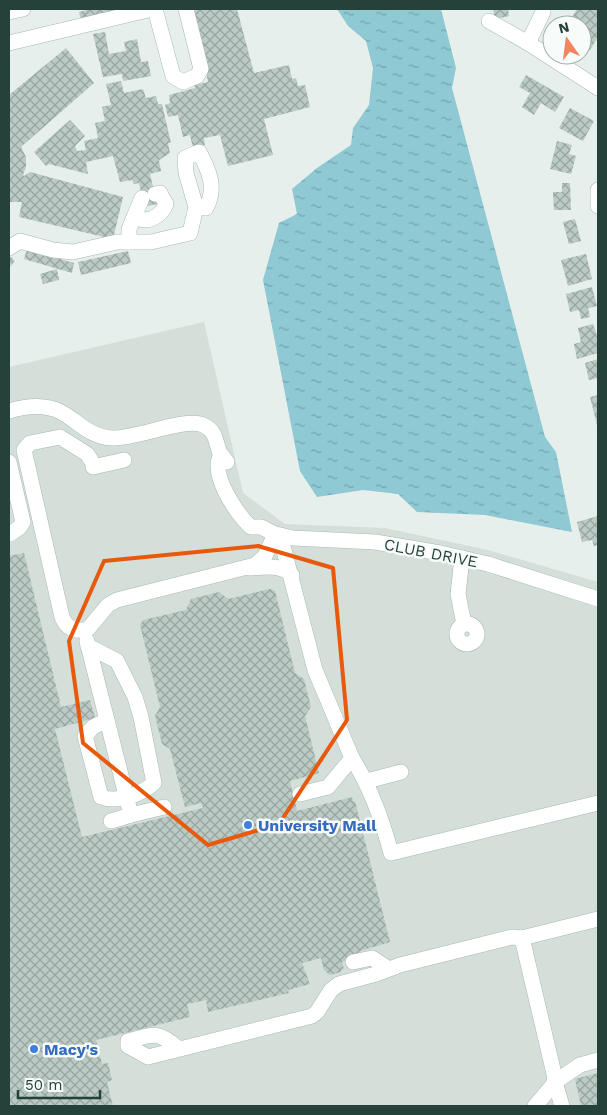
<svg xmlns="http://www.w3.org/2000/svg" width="607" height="1115" font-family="'Work Sans',sans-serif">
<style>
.built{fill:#d4dfda}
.water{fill:url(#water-ripples)}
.building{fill:url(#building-cross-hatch)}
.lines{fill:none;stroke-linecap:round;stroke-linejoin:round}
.minor-casing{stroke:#a8b8b2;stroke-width:16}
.minor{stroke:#fff;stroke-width:15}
.marked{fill:none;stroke:#e8590c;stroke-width:4;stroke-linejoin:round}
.shop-dot{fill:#3f7fe0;stroke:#f7fbf9;stroke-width:2}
.labels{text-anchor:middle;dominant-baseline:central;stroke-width:5;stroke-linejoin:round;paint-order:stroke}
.street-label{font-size:16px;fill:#24423a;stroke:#f7fbf9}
.shop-label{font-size:16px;font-weight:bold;fill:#366cbe;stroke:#f7fbf9;text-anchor:start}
</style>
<defs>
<pattern id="water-ripples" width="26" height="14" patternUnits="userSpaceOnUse" patternTransform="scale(1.25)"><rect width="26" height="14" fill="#8ec9d4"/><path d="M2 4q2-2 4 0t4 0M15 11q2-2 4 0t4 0" fill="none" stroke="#74a5ad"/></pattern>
<pattern id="building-cross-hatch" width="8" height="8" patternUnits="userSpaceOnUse" patternTransform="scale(1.25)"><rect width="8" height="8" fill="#bbcac4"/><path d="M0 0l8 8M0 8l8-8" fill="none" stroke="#98a6a0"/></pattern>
</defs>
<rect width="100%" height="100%" fill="#e6efeb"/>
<polygon class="built" points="204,322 243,493 285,524 385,528 488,550 598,582 598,1106 9,1106 9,367"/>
<polygon class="water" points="337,9 441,9 456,68 452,88 545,437 556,452 572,532 485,515 417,512 398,494 363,490 317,497 300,471 263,280 279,223 297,214 292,189 317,168 351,145 353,128 369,105 373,68 366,41 348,26"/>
<g class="building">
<polygon points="91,9 122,9 81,21 79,12"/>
<polygon points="202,9 237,9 254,73 289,65 292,79 296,78 298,86 305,85 310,107 264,119 273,155 228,166 220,135 204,138 205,145 193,148 190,135 183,137 178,115 168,117 165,105 170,103 169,95 195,88 194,85 208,82 193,11"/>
<polygon points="493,9 508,9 509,16 495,19"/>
<polygon points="577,9 598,10 598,37 590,50 582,46 582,25 567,25"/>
<polygon points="105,32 109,54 126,51 124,42 137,39 141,62 148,61 151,76 123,81 122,74 103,77 93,34"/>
<polygon points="66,48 94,83 21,147 26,157 26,167 23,175 24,176 30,172 123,197 113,239 19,217 22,202 9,202 9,95"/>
<polygon points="526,75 564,97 555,112 541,103 534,115 522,107 530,93 519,87"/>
<polygon points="121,81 124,93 143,89 146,98 156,96 158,104 162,104 171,143 168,143 170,153 159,160 161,171 150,174 157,204 144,207 139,183 134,184 132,180 120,182 113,156 86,162 88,174 49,164 46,166 34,152 70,120 85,136 75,146 77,151 86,150 84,141 98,138 95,123 105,121 102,107 111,105 106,84"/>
<polygon points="570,108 594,121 583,141 559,128"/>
<polygon points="557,141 572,145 569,154 576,156 571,174 550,169"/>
<polygon points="562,183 570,183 571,210 554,210 553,192 562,192"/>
<polygon points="575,219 581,241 569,244 563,222"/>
<polygon points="27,249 74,263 72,273 24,259"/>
<polygon points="128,251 131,263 81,275 78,262"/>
<polygon points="586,254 592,279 568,286 561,260"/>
<polygon points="9,255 15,261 9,268"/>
<polygon points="57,269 59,280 43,284 40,274"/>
<polygon points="592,287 597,306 588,308 590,317 581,319 579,310 570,312 566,294"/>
<polygon points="593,324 598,338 598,353 577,359 574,344 581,342 578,328"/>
<polygon points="598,359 598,378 589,380 585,363"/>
<polygon points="598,395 598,424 597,425 590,397"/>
<polygon points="598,516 598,545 594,546 592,540 582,542 577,522"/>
<polygon points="24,553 61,707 90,700 95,718 55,729 82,837 203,808 201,803 185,807 170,749 162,744 155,716 160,707 140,625 143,620 186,610 191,599 219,592 228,599 270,589 275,591 295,673 304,679 311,707 305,716 319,773 290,781 297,811 352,797 353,801 355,801 390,942 360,951 355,958 342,962 344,969 341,970 341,972 330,975 324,970 321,958 302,963 310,984 288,990 289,993 208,1012 206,1000 187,1004 190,1017 96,1040 102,1064 108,1063 112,1080 107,1082 113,1106 9,1106 9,556"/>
<polygon points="598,1073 598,1106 581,1106 575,1079"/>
</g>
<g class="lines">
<g class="minor-casing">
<g id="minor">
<polyline points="155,9 173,76 183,82 197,76 201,69 186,9"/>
<polyline points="9,12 23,9"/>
<polyline points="489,21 528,43 598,88"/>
<polyline points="9,43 152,9"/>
<polyline points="528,43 543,12 543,9"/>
<polyline points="598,190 598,206"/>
<path d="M134,217c13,7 27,0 32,-13l-6,-11 -5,1"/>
<polyline points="129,242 129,229 142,198"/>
<path d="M9,248l11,-7 33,9 20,2 44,-10h34l39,-9 6,-26 -10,-34 -1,-15 14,-6c10,18 18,36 7,56l-10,-1"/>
<path d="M9,411c17,-5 36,-7 52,1 18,10 29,25 51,26 25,1 72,-21 91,-13 14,6 12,17 17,28 2,3 5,6 7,9"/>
<path d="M221,455c-12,18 16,60 30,72h10l14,7 18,4 82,4 65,11 48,11 110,35"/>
<path d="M91,460l-4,-6 -27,-17 -30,6 -6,7 38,167c5,12 14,15 26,12l20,-24 9,-5 138,-35 10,-9 10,-22"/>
<polyline points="9,462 23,522 20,527 10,534"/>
<polyline points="93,467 124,460"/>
<polyline points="280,535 315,670 352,758 328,787 300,794"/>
<polyline points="462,558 458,594 464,624"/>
<path d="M251,568c14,-1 29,-4 41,7"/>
<circle cx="467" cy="634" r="10"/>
<polyline points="87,641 131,815 164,807"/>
<path d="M88,646l29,15 18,36 6,20 13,66c-14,12 -36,20 -53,14l-16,-61 8,-9 14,-7"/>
<path d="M352,758c19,30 30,61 39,95l207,-50"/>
<polyline points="367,781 401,772"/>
<polyline points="111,821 131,815"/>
<polyline points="353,962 372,958 389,969"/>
<path d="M179,1049c-21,-19 -25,-15 -51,-8v5l20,11 164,-41 5,-4 14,-22 8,-6 37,-10 24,-9 112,-28 10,1"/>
<polyline points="535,1106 553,1085 555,1078 522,938 598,919"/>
<polyline points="562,1106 555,1082 580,1065 598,1060"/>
</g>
</g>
<use href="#minor" class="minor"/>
</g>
<path class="marked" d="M258,546l75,22 14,152 -68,104 -71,21 -125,-102 -14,-102 35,-80z"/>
<g class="shop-dot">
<circle cx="248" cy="825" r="5"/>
<circle cx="34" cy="1049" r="5"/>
</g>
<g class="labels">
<g class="street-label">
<text transform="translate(431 553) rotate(11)">CLUB DRIVE</text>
</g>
<g class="shop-label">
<text x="258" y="825">University Mall</text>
<text x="44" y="1049">Macy's</text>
</g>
</g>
<rect width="607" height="1115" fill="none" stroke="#24423a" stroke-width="20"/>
<g transform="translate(567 40) rotate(346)"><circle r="24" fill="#f7fbf9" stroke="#a3b1ad"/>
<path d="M0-4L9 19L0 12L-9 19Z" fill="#f4845f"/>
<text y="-8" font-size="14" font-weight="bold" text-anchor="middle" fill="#24423a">N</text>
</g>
<path d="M18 1090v8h82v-8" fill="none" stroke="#24423a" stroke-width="2.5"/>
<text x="25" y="1090" font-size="15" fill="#24423a" stroke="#f7fbf9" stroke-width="4" paint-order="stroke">50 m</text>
</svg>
